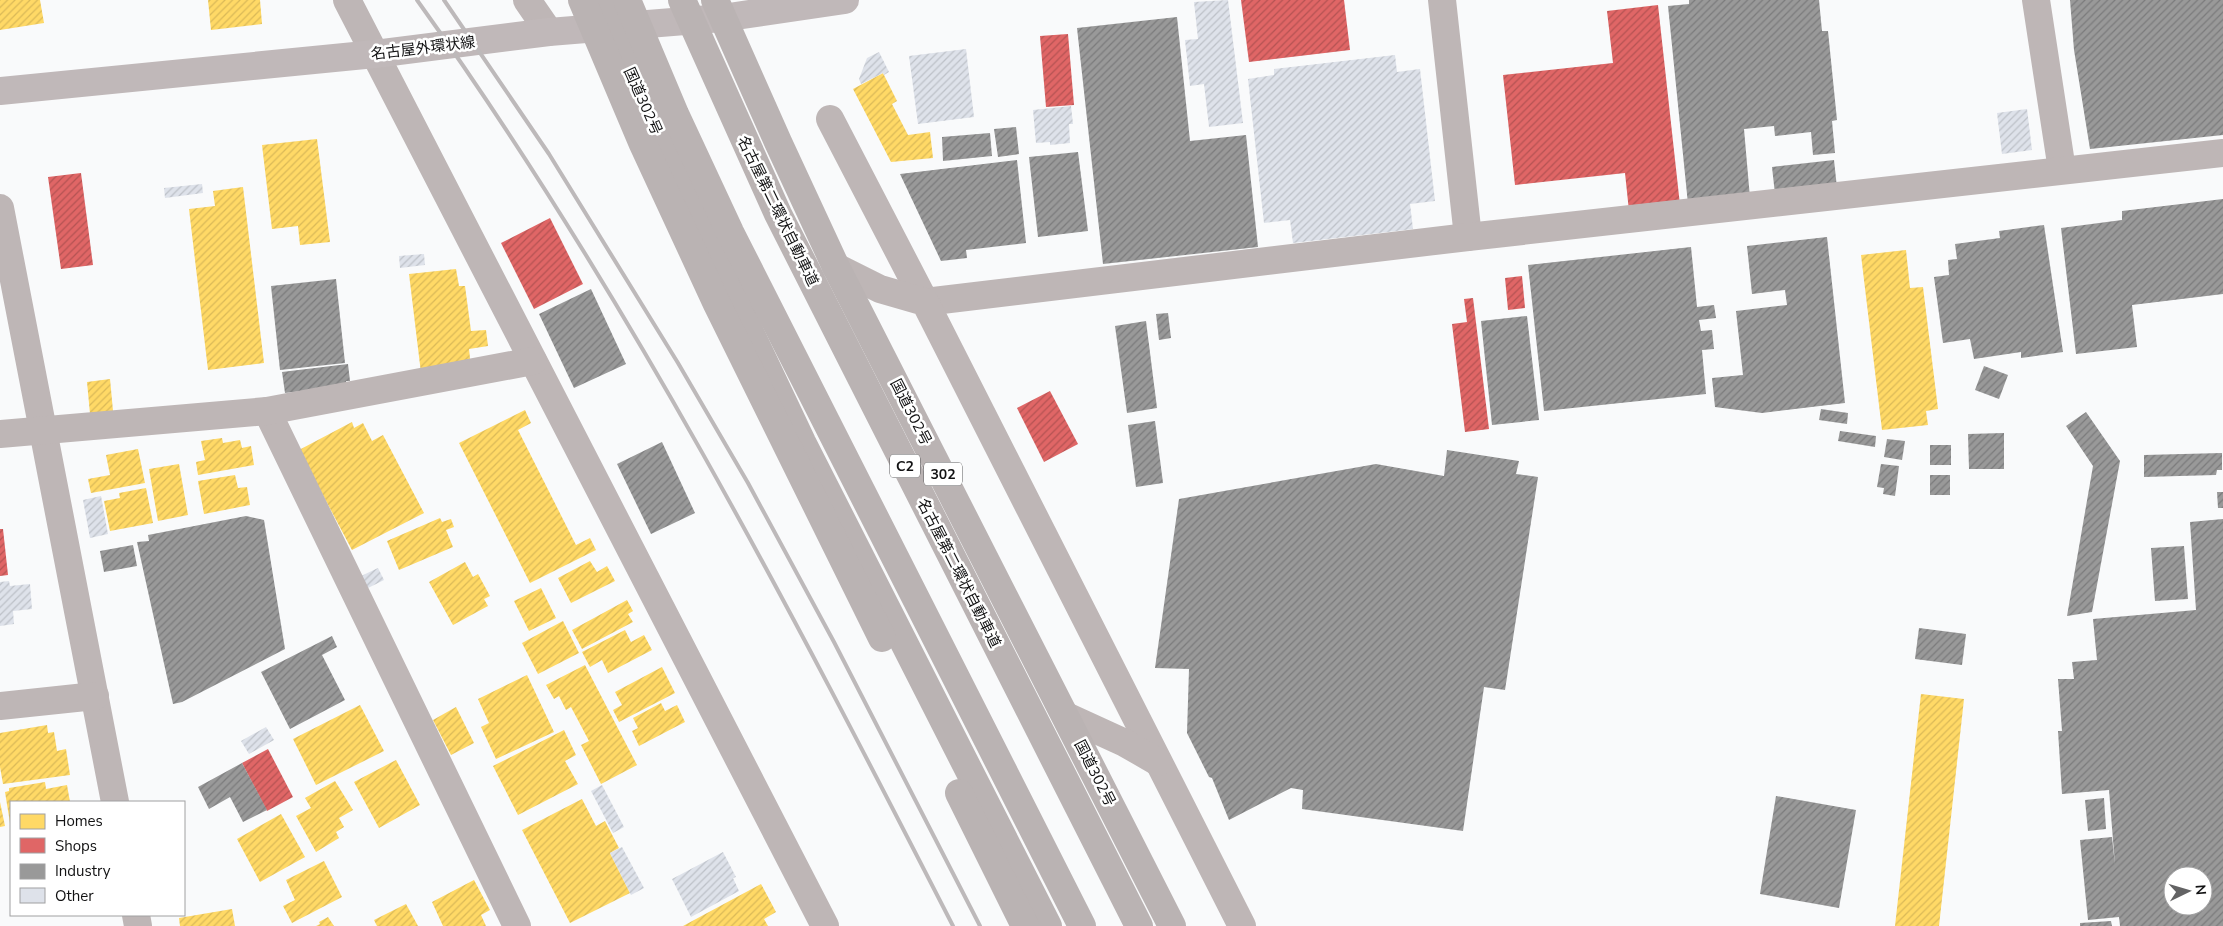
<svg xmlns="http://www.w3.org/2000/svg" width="2223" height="926" font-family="'Nunito Sans','Noto Sans JP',sans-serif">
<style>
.homes{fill:url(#homes-hatch)}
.shops{fill:url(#shops-hatch)}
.industry{fill:url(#industry-hatch);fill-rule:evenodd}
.building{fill:url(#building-hatch)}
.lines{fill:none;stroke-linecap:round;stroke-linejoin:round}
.minor{stroke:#beb6b6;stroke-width:28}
.major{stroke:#c0b8b9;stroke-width:28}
.highway{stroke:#bab3b3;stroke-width:28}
.rail{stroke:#bdb9ba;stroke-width:4}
.highway-bridge{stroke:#bab3b3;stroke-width:28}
.labels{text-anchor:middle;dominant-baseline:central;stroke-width:5;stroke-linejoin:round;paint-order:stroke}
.shield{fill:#fff;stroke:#59595a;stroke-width:1}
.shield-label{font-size:14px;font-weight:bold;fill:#121213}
.street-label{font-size:15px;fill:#121213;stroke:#fff}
</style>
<defs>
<pattern id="homes-hatch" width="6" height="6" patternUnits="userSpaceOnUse" patternTransform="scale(1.25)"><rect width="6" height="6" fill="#ffd966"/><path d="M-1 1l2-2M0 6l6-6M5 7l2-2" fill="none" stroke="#dab958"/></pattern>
<pattern id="shops-hatch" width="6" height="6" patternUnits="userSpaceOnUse" patternTransform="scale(1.25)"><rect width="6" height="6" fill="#e06666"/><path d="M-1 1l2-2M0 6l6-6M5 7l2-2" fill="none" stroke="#b45353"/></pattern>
<pattern id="industry-hatch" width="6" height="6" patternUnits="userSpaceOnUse" patternTransform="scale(1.25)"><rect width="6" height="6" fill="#999"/><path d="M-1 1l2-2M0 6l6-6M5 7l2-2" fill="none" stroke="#7b7b7c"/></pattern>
<pattern id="building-hatch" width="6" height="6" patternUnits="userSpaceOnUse" patternTransform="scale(1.25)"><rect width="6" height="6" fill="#dee2ea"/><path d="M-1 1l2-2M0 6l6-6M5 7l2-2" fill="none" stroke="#bdc1c8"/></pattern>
</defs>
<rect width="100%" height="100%" fill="#f9fafb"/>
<g class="homes">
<polygon points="0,0 40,0 44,23 0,30"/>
<polygon points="208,0 260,0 262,24 211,30"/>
<polygon points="883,73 897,101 892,104 908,135 930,132 933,158 891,162 853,89"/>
<polygon points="317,139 330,242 300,245 298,226 272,229 262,145"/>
<polygon points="243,187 264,363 208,370 189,209 215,206 213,191"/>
<polygon points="1906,250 1910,288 1923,287 1938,409 1926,411 1928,425 1882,430 1861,255"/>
<polygon points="456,269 459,286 465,286 471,331 486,330 488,346 469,349 471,367 421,373 409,274"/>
<polygon points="110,379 113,411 90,414 87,382"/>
<polygon points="525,410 531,423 518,430 576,545 590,538 596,550 530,583 459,443"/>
<polygon points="352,422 354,428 363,423 372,441 383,435 424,513 352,550 299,450"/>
<polygon points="222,438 223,443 240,440 242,448 251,446 254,465 198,475 196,462 205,460 201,441"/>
<polygon points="138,449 145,483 91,493 88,479 110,475 106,455"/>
<polygon points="179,464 188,515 158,521 149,469"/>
<polygon points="235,475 238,488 247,487 250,505 204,514 198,481"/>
<polygon points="146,488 153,523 110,531 104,501 120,498 119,493"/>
<polygon points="440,518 442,522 451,519 454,527 446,530 453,547 399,570 387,541"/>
<polygon points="590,561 597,572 607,566 615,581 571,603 558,578"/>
<polygon points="465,562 473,577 478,574 490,596 484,599 488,606 453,625 429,582"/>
<polygon points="541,588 556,618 529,631 514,601"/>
<polygon points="627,600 633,611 628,614 633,622 582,649 572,630"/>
<polygon points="563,621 579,653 538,674 522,643"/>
<polygon points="625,630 631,642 644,635 652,650 608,673 602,660 590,667 582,652"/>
<polygon points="585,665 637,765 601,784 581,745 589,741 571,707 566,710 559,696 554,699 546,685"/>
<polygon points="662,667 675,693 619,722 613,710 622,705 615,692"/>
<polygon points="527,675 554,732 496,759 481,727 489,723 478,699"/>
<polygon points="1921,694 1964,699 1939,926 1895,926"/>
<polygon points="661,703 665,711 677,705 685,722 639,746 632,731 638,728 633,718"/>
<polygon points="360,705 384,751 316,785 293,739"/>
<polygon points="456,707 474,743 451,755 433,720"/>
<polygon points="47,725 48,733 54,732 57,751 66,749 70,775 3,784 0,767 0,733"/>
<polygon points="564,730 576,755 565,761 578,784 518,815 493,766"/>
<polygon points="396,760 420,805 379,828 354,782"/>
<polygon points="335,781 353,810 339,818 344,827 336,832 339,838 316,852 296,816 311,808 305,798"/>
<polygon points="45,782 46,789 67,785 70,802 11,802 10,823 5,792 9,791 9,788"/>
<polygon points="582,799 596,826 605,821 619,848 610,853 630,893 570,923 522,830"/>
<polygon points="0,802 5,826 0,827"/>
<polygon points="281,814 305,857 260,882 237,839"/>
<polygon points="324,861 342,897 292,923 283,906 295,900 286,880"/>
<polygon points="474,880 490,910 481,915 486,926 443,926 432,902"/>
<polygon points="761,884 776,912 764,919 768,926 683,926"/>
<polygon points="406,904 418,926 377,926 374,920"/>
<polygon points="232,909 235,926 180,926 179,918"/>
<polygon points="328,917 334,926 316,926 320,924 319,922"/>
</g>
<g class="shops">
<polygon points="1241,0 1344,0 1350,50 1249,62"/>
<polygon points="1658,5 1680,205 1629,211 1625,173 1515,185 1503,75 1613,63 1607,11"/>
<polygon points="1068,34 1074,105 1046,107 1040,36"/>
<polygon points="81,173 93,265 61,269 48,177"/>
<polygon points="550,218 583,284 534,309 501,243"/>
<polygon points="1522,276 1525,308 1508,310 1505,278"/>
<polygon points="1473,298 1489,429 1465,432 1452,324 1467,322 1464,299"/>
<polygon points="1050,391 1078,444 1044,462 1017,408"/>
<polygon points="0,529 3,529 8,575 0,576"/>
<polygon points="268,749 293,797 267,811 242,763"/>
</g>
<g class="industry">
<polygon points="1689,0 1819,0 1822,31 1828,31 1837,120 1832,121 1835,153 1813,155 1811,132 1775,136 1774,126 1744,129 1750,198 1688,204 1668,6 1689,4"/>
<polygon points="2070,0 2223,0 2223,135 2090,149 2074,50"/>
<polygon points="1177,17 1190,141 1246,135 1258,247 1103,264 1077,28"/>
<polygon points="1016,127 1019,154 998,157 994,129"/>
<polygon points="990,133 992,156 943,161 942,137"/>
<polygon points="1078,152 1088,231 1038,237 1029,157"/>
<polygon points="1017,160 1026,243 966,250 967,258 941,261 900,174"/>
<polygon points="1834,160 1837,188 1775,194 1772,167"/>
<polygon points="2223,199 2223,294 2132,305 2137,347 2076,354 2061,228 2122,220 2122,211"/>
<polygon points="2044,225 2063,352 2021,358 2021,352 1974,359 1970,339 1943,343 1934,277 1949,275 1948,260 1957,259 1955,244 2000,238 1999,231"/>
<polygon points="1827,237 1845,403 1762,413 1715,407 1712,378 1743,375 1736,311 1787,305 1785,290 1752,294 1747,246"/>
<polygon points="1691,247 1697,307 1714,305 1716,318 1699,320 1701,331 1712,330 1714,349 1702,350 1706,394 1544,411 1528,265"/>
<polygon points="336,279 345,363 280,370 271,286"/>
<polygon points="591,289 626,364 574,388 539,314"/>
<polygon points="1168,313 1171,338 1159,340 1156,314"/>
<polygon points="1527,316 1539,420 1492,425 1481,321"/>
<polygon points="1146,321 1157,408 1127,413 1115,326"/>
<polygon points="348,364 350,381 346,381 347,386 285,393 282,372"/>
<polygon points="1984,366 2008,375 1999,399 1975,390"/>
<polygon points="1821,409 1848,413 1847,424 1819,420"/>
<polygon points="2086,412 2120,461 2092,612 2067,616 2093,466 2066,426"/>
<polygon points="1155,421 1163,483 1136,487 1128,425"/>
<polygon points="1840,431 1876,436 1875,447 1838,441"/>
<polygon points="2004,433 2004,469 1969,469 1968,434"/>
<polygon points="1887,439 1905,441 1902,460 1884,457"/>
<polygon points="662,442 695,513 651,534 617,464"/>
<rect x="1930" y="445" width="21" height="20"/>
<polygon points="1447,450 1519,461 1516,474 1538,477 1505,690 1484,687 1463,831 1302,809 1303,790 1291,788 1229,820 1212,778 1209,777 1187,733 1189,669 1155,668 1179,499 1376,464 1444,476"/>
<polygon points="2222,453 2222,470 2217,470 2216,475 2144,477 2144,455"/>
<polygon points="1881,464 1899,466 1895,496 1883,494 1884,488 1877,487"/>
<rect x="1930" y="475" width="20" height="20"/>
<polygon points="2217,492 2223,492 2223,508 2218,508"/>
<polygon points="246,516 264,520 285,649 182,702 173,704 137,542 149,541 148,535"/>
<path d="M2223,519v407h-103l-1,-9 -31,3 -8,-80 32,-3 3,28 -6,-75 -47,4 -4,-63h4l-4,-52h16l-2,-17 25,-2 -4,-41 103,-9 -6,-88zM2173,876h30v30h-30z"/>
<polygon points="133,545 137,566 104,572 100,551"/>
<polygon points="2184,546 2188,599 2155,601 2151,548"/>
<polygon points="1919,628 1966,634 1962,665 1915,659"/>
<polygon points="332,636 337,647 322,655 345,700 290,729 261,672"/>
<polygon points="242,763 267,810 243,822 230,797 209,809 198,787"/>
<polygon points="1776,796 1856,810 1839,908 1760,894"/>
<polygon points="2104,798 2106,829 2088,831 2085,800"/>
<polygon points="2111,921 2112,926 2080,926 2080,923"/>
</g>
<g class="building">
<polygon points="1228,0 1243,123 1209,127 1204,84 1190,86 1185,40 1198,39 1194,2"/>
<polygon points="966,49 974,117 918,124 909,56"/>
<polygon points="879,52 889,72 884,75 883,73 861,84 859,79 867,58"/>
<polygon points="1395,55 1397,72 1420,69 1435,201 1410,204 1413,229 1293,243 1290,220 1264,223 1248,79 1274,75 1274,69"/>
<polygon points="1071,106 1073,124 1069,124 1070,143 1050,145 1050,142 1036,143 1033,110"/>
<polygon points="2027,109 2032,150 2002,154 1997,113"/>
<polygon points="202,184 203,193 165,198 164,188"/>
<polygon points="424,254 425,265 400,268 399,256"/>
<polygon points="101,496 108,534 90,538 83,500"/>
<polygon points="378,568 384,580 366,589 359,577"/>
<polygon points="9,581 10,586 30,584 32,609 13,611 14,624 0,626 0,582"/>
<polygon points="266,727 274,740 249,754 241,741"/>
<polygon points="602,785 624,827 613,833 591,791"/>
<polygon points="622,847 644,888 631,895 610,853"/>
<polygon points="723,852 736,877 733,878 739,891 691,917 672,879"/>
</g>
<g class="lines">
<g class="minor">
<polyline points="347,0 825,926"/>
<polyline points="527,0 549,32"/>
<polyline points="1442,0 1468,237"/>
<polyline points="2036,0 2062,170"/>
<polyline points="830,119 925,302 1468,237 2223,153"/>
<polyline points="0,208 115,802"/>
<polyline points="836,267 880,289 925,302 1242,926"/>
<polyline points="267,411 517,926"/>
<polyline points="0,434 267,411 533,361"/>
<polyline points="0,706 95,696"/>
<polyline points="1066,716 1125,743 1158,762"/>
<polyline points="136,915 138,926"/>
</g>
<polyline class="major" points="0,91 375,54 549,32 722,18 845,0"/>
<g class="highway">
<polyline points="600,0 672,167 802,442 1048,926"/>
<polyline points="715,0 778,142 836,267 1172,926"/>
<polyline points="959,793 1025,926"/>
</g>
<g class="rail">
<path d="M417,0c209,291 373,608 536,926"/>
<polyline points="444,0 549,154 678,363 748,483 834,642 980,926"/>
</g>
<g class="highway-bridge">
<polyline points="582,0 642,142 717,304 882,638"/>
<polyline points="627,0 675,114 730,232 1082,926"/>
<polyline points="682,0 778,214 1139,926"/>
</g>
</g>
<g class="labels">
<g class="shield">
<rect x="890" y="454.5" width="30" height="23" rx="4"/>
<rect x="924" y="462.5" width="38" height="23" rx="4"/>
</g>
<g class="shield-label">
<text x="905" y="466">C2</text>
<text x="943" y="474">302</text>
</g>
<g class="street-label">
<text transform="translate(423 48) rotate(-7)">名古屋外環状線</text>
<text transform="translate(643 101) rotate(66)">国道302号</text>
<text transform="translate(778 211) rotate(64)">名古屋第二環状自動車道</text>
<text transform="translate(911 412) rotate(63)">国道302号</text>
<text transform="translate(959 573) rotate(63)">名古屋第二環状自動車道</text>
<text transform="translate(1095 773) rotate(63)">国道302号</text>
</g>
</g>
<rect x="10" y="801" width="175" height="115" fill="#ffffff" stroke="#a0a0a1"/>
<rect x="20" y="814" width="25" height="15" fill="#ffd966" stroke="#a0a0a1"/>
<text x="55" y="826" font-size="15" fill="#121213">Homes</text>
<rect x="20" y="838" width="25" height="15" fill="#e06666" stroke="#a0a0a1"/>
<text x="55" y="851" font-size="15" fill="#121213">Shops</text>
<rect x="20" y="864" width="25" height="15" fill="#999999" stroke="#a0a0a1"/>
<text x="55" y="876" font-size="15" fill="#121213">Industry</text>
<rect x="20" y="888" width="25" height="15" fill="#dee2ea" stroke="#a0a0a1"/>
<text x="55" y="901" font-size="15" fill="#121213">Other</text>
<g transform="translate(2188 891) rotate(85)"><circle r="24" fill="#ffffff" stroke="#a0a0a1"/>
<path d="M0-4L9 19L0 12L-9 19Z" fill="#636364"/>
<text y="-8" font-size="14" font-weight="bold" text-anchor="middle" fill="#121213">N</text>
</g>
</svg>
